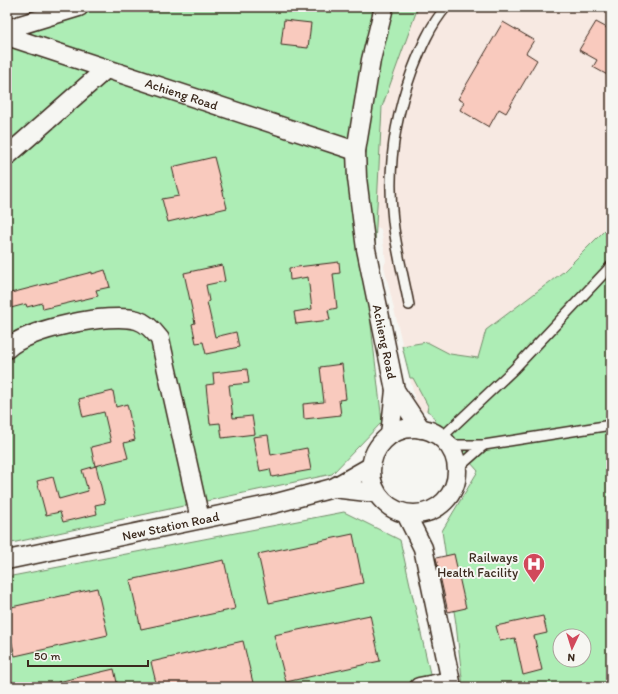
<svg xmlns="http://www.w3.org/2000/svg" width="618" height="694" font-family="Itim,sans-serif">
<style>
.built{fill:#f7e9e2}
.green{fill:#adedb5;stroke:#748c6a;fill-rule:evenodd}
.building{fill:#f9cabe;stroke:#3b2a1e}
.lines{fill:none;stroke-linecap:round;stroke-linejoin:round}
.lane-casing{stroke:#3b2a1e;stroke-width:12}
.street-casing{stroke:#3b2a1e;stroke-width:21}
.lane{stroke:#f6f6f2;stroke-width:9}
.street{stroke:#f6f6f2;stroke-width:18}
.labels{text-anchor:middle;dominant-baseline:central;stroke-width:4;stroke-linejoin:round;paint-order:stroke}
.street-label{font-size:13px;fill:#3b2a1e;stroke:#f6f6f2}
.poi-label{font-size:13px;fill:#3b2a1e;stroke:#f6f6f2;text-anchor:end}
</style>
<rect width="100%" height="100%" fill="#f6f6f2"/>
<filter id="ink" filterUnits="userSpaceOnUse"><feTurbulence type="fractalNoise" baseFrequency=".025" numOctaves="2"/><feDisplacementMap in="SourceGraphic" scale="8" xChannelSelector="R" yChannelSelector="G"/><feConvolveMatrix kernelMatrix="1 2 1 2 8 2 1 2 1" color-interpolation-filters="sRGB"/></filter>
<g filter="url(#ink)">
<polygon class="built" points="406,7 611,7 611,224 496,339 427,411 418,412 384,266 386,261 381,229 373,225 371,161"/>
<g class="green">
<polygon points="99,7 418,7 382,107 371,325 382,422 332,474 7,544 7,41"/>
<path d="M611,224v463h-148l-7,-63 -14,-93 36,-60 -40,-45 -7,-13 -4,-2 1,-5 -15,-28h-3l-8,-32 25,-4 23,12 28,4 8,-28 77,-58zM560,636h24v24h-24z"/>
<polygon points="344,512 400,540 433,687 7,687 7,577"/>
</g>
<g class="building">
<polygon points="284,20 311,23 308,48 281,45"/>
<polygon points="503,22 534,40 526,53 537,60 506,113 499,109 489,127 460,110 464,102 458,99"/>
<polygon points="596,22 611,30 611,77 593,67 597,60 579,50"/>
<polygon points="214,157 227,208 168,222 162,199 179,196 172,167"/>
<polygon points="339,262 340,273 333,274 337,308 328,310 330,320 296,324 294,312 312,309 308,277 290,280 289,268"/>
<polygon points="222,265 225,281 206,285 209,301 207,302 215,337 236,332 239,347 206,354 203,342 196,343 192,324 195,323 184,273"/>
<polygon points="105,270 110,287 96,290 98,296 43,309 42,303 27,307 26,304 7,309 7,294 92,272 92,274"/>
<polygon points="342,364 346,399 339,400 341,415 304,419 303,404 324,402 320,367"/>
<polygon points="247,369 249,383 229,385 233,418 252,416 255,434 222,438 220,423 210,424 206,385 214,384 213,373"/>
<polygon points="113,391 116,407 127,404 135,440 124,443 128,458 95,466 91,447 111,442 104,412 83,417 79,399"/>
<polygon points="268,435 271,455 307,448 311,470 272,477 270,469 260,471 253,437"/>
<polygon points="96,466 105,503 95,505 97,514 63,522 60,512 46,515 37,481 53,477 59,499 88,491 82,470"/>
<polygon points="353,534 363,583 269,603 258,554"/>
<polygon points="454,554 466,608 448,612 436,558"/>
<polygon points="224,560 235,609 141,629 130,580"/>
<polygon points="97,588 108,635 15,656 7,623 7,608"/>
<polygon points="370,615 380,661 286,682 274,635"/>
<polygon points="543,616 547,633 534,636 542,670 523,675 515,638 500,641 496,626"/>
<polygon points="243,641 254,687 157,687 151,662"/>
<polygon points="114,669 118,687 59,687 58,682"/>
</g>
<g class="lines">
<g class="lane-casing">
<g id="lane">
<path d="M409,305c-5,-27 -13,-56 -16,-84 -6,-51 1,-101 19,-150 9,-23 18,-45 34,-64"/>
<polyline points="441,438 514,369 611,266"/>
<polyline points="448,445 484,445 611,425"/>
<polyline points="457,469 484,445"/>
</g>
</g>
<g class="street-casing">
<g id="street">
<path id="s1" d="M384,7l-13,53 -15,91 1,27 9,71 29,141 -5,45"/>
<polyline points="7,29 79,7"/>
<path id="s2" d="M7,36l349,115"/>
<polyline points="7,156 106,69"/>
<path d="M7,349c19,-20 103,-37 130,-29 10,3 17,11 23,19l40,180"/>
<polyline points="395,390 421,429"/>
<circle cx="414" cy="471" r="43"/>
<polyline points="333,488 376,493"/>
<polyline points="406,514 423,548 452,687"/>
<path id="s3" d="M7,560l266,-56 60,-16 37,-21"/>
<polyline points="419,687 450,681"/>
</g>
</g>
<use href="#lane" class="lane"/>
<use href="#street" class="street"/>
</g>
</g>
<defs>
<g id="hospital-pin" transform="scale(1.15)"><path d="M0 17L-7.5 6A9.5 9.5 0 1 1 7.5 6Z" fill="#d1495b" stroke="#f6f6f2"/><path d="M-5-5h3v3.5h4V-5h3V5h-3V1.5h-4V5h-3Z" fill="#fff"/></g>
</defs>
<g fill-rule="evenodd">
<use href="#hospital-pin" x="534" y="564"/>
</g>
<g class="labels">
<g class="street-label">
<text stroke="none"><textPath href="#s2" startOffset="184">Achieng Road</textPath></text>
<text stroke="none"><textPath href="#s1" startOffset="340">Achieng Road</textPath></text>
<text stroke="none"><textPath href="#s3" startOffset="167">New Station Road</textPath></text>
</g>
<g class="poi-label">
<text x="518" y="557">Railways<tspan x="518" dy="15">Health Facility</tspan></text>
</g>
</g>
<rect width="618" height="694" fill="none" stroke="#f6f6f2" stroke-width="24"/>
<rect x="12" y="12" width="594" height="670" fill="none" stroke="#3b2a1e" stroke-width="1.5" filter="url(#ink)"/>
<g transform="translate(572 648) rotate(184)"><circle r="19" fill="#f6f6f2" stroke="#aba49d"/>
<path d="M0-3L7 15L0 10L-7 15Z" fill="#d1495b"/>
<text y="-6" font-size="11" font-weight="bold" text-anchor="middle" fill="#3b2a1e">N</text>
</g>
<path d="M28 660v6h120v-6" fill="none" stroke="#3b2a1e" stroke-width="2"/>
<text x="34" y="660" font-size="12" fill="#3b2a1e" stroke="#f6f6f2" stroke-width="3" paint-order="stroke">50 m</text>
</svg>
